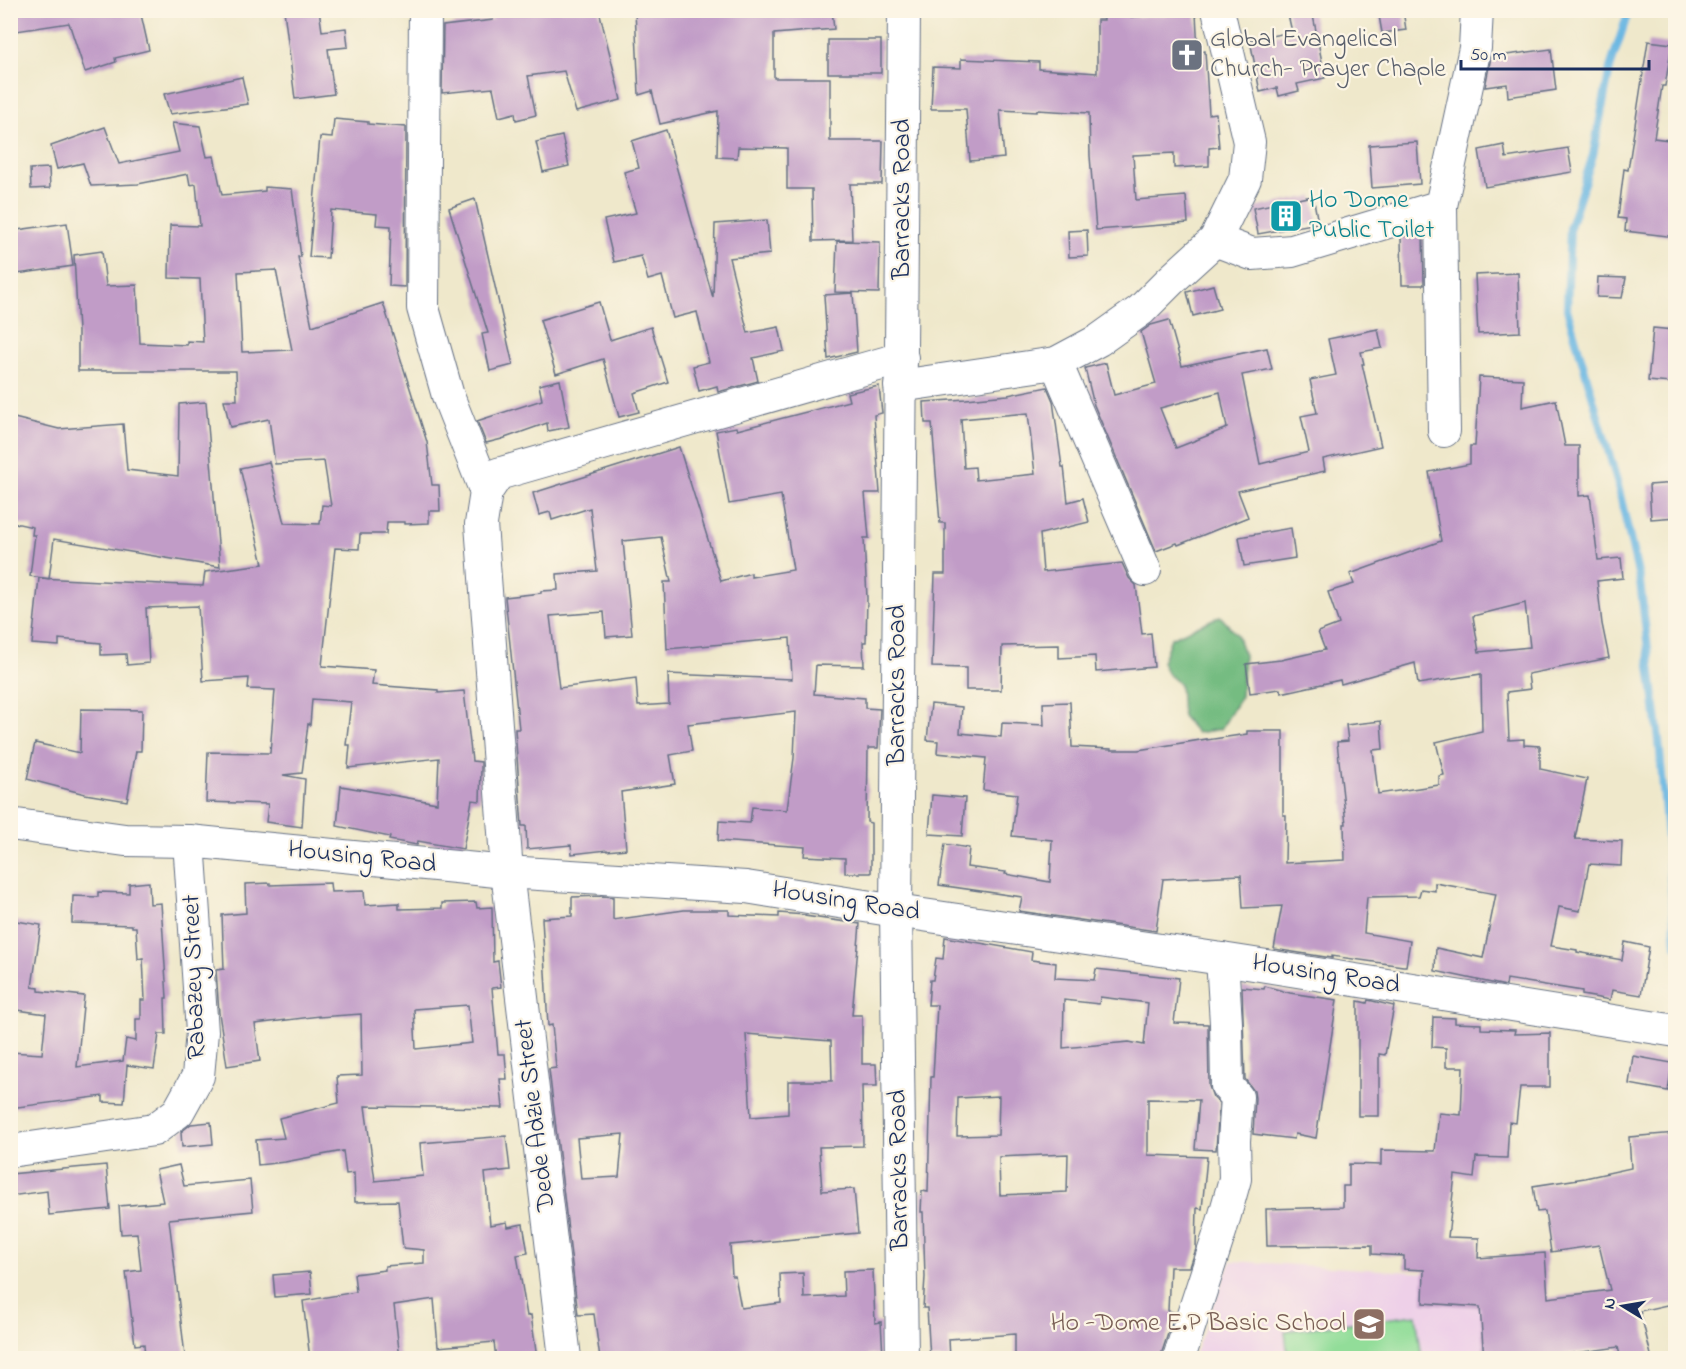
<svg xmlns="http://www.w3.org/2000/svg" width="1686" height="1369" font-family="'Indie Flower',sans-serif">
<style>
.built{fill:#eed0e8}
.green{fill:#92dd99;stroke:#56867c;stroke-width:1.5}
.forest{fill:#75bc81;stroke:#487670;stroke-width:1.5}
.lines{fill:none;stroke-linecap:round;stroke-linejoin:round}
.stream{stroke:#68b6e2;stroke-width:8}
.building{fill:#c19cc7;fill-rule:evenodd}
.minor-casing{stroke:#657084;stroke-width:34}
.minor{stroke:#fff;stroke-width:32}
.labels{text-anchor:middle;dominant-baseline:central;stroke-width:4.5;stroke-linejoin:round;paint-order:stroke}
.worship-label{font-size:26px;fill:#5b616d;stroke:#fcf5e5;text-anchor:start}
.street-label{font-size:26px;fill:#1b2f5e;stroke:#fcf5e5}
.culture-label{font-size:26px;fill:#0d838f;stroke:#fcf5e5;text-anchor:start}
.education-label{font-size:26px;fill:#785e54;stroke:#fcf5e5;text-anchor:end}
</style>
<rect width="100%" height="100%" fill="#fcf5e5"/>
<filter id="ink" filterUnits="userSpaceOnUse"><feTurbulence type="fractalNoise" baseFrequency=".0167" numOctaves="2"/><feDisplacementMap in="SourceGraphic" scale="12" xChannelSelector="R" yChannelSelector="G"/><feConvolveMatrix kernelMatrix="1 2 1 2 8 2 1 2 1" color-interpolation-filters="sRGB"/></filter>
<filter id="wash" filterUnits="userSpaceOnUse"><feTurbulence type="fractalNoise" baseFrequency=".008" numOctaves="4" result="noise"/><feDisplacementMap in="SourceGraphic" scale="24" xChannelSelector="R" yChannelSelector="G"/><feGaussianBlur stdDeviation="1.35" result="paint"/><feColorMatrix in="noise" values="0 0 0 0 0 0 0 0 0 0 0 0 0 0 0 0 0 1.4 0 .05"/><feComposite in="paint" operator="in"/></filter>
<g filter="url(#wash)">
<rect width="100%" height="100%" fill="#efe8cb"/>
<polygon class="built" points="1231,1261 1495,1277 1535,1358 1193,1358"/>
<polygon class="green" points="1416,1315 1422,1358 1288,1358 1285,1331"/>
<polygon class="forest" points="1220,616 1237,635 1244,654 1241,696 1221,729 1197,733 1182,716 1180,684 1167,673 1162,662 1171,638"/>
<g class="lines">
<polyline class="stream" points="1629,10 1610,68 1593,155 1570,227 1567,309 1617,481 1640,582 1659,740 1676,945"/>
</g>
<g id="blocks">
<g class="building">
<polygon points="10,10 140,10 149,50 115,58 116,62 85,72 69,23 10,32"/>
<polygon points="284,10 319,10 322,31 346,28 348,47 328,49 334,94 295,99"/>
<polygon points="491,10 599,10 621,100 576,112 564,71 528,76 536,115 516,120 515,113 499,117 493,88 442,93 443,26 493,20"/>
<polygon points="635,10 832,10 834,29 774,34 774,78 830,78 830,141 883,141 882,184 850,184 852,240 813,241 812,189 787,189 787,148 738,147 737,158 717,157 718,111 660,124 652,91 639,95"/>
<polygon points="1104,10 1131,10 1131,17 1196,13 1198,52 1205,51 1209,114 1216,113 1219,147 1209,148 1209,166 1174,168 1174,153 1133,155 1136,200 1186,196 1188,223 1096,230 1090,156 1089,113 1037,110 1037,112 1000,110 1004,158 970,161 966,109 931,109 933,67 961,68 961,59 1039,62 1039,69 1097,73 1097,20 1104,20"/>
<polygon points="1287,10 1312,10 1325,78 1297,84 1299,91 1279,96 1277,88 1260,92 1250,40 1292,32"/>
<polygon points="1378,10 1403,10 1406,30 1382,33"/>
<rect x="828" y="40" width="53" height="33"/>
<polygon points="1648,41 1672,44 1665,86 1662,86 1654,138 1676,141 1676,237 1625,231 1626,219 1618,218 1624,169 1628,170"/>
<polygon points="1551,49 1556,90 1508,97 1507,84 1485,87 1491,57"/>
<polygon points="242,77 248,104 170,114 164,94"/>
<polygon points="334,119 368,122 368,124 406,127 405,287 389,286 391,226 376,225 377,214 331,210 328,258 309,257 320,137 332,138"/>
<path d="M172,123l28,3 7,31 7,-1 8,39 43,-4v-4l27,2 9,68h-3l14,69 71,-23 44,139 5,43h7l1,26h-11v12l-24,1v-2h-18l-1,12h-26l-1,15 -24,-1 -13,118 52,4 -2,15 66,5v3l26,-2 8,70 9,1v7l-1,32 -8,-1 -9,49 -45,-8 -1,4 -28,-5 1,-3 -53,-11 4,-40 96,17 2,-45 -91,10 2,-23h-4l5,-43 -39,-3 -2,26 -2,-1 -6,49 -19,2 22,4 -3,48 -36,-5 2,-18 -62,-2 2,-50 62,1 5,-63 -27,-1 1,-11 -46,3 -5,-75 -52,2 3,55 -22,2 -1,-11 -25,1v-12l-42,-4v7l-27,-2 7,-66 164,8 2,-14 58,-8 -23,-96 29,-6 15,61 36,1 2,-19 9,1 -7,-45 -49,3 -6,-45 -39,8 -6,-27h13l-1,-29h-158v-40l-4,-76 28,-4 4,35 31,-1 3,58 47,2v-4l16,1 -3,-63 -31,-1 1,-53 30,1 -4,-42 -6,1 -2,-11 -50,10 -47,2 -8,-23 -26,6 -6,-23 54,-19 14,37 60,-12zM276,270l16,80 -50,2 -4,-80z"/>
<polygon points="666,130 713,298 715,224 767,220 770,254 729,258 748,333 779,327 784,351 753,358 758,381 718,392 717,386 699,391 693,366 709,362 697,312 673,318 662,276 648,280 641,256 614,262 604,220 636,213 624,172 639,168 632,141"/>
<polygon points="562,136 569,166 543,172 536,142"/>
<polygon points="1417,142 1420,184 1372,188 1369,145"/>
<polygon points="1504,145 1506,158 1568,148 1572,172 1485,187 1479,150"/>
<polygon points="49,168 50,188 31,189 30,169"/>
<polygon points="1313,196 1318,223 1258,234 1253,208"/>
<polygon points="475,199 513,365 490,371 482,334 488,333 449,208"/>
<polygon points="67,223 73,266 10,275 10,231"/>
<polygon points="1087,230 1088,256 1069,257 1068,231"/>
<polygon points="1414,233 1423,233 1424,285 1402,285 1401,237"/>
<polygon points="837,241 880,242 879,293 835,292"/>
<polygon points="1518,273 1520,332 1478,334 1475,275"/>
<polygon points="1598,277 1626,278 1622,298 1597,297"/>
<polygon points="1213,285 1220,309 1193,316 1187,292"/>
<polygon points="853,293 857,352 828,359 824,295"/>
<polygon points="599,302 610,340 651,327 668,382 634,393 639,412 619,417 603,359 556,374 540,320"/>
<path d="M1169,320l13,46 85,-18 5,21 -30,6 18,89 49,-12 -8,-36 16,-3 -7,-33 26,-5 -8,-36 50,-10 4,19 -21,4 3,12h-2l19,82 -58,13 2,12 -87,20 10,26 -70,28 -1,-2 -21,8 -62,-146 -9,-37 21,-5 8,32 42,-11 -15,-52 10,-7zM1220,392l7,36 -51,20 -16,-40z"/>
<polygon points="1653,328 1673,330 1669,363 1672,363 1670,383 1648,381"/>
<path d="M1479,377l44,2 -1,28 34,-7 9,46h14v50l11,-1 8,65 23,-2 2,20 -26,3 5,43 7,34 -81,16 2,15 -23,3 2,48 15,-1v6l16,1v23l47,10 -12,60 47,2 -1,25 -32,-2 -9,47 -21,-4 -8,39 26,4v2l45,8 3,-18 24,5 -8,48 -29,-5 -2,10 -28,-5v-4l-75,-12 -1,7 -71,-15 1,-23 47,10 13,-64 -61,-11v8l-14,-2 -2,7 -52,1 -3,36 46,8 -4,25h-3l-71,-10v2l-58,-9 8,-43 -39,2 -2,-33 -78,4 -7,52 -137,-20 3,-14 -83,-12 6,-41 24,4 -2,19 39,5 -1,2 45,8 2,-42 -40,-4 5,-42 -34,-4 3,-32 -49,-5 1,-12 -11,-1 4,-36 31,3 -2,26 41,4 1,-14 42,2 -1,-22 27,-1 2,45 39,2v1h27l69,-11v1l40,-6v-3h36v84h3l-1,48 60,-3 -1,-36h2l-9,-82 11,-1 -2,-16 35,-4 2,28 -10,1 5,44 61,-9v-9l5,-1 -8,-33 46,-11 -1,-57 -63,10 -3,-21 -74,21 -1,-4 -59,13 -1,-4 -30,4 -4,-29 35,-4 44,-10 -7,-18 21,-8 -11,-32 26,-8 -4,-10 91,-33 -12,-69 41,-8v-18h5zM1525,603l5,44 -51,5 -6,-36z"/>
<polygon points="560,380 569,427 548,431 547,423 502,439 486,443 477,421 542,400 539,385"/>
<path d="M879,386l3,27 -8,2 6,78h-15l4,45h-5l3,60 -1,44h-3l1,24 -48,-1 -2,29 51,4v10l15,1 -2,39h-10l-1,74 4,1v50h-26v-15l-41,-2 1,-9 -87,-6 1,-20 31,2 2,-16 35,3 7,-52 2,-46 -108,12 4,27 -22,4 5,29 -54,8 5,57 -19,2v-1l-35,4 -1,-9 -44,4 -1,-23h-4l-7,-97h4l-14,-132 36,-4v-2l17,-1 -1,-16 40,-3 -7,-63 -38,12 -2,-8 -11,3 -6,-22 146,-46 42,134 30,-8v4l42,-7 -12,-75 -52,9 -13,-73 20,-4 1,3 112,-29 -2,-8zM661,537l10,45h-7l3,67 123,-11 2,41 -124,-5 1,30 -31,2 -2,-28 -77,10 -9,-72 54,-4 2,25 26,-2 -9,-94z"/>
<path d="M1047,387l6,14 9,66h2l4,35 15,-4 6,24 -49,12 3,38 79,-9 7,15 7,7 6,49 9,-1 3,34 -58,5 -1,-16 -36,2v-13l-57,1 -1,44h-35v-22l-34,-1 3,-93h10v-51h-5l-8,-100h-7l-1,-21 42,-3 42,-4zM1028,413l7,61 -59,6 -1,-13 -11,1 -3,-49z"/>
<polygon points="206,402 220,567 54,539 49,579 30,576 35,535 32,535 33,527 10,522 10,477 16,455 10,454 10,417 59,429 123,424 127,470 178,476 179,404"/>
<polygon points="1676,483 1676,517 1651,519 1649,485"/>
<polygon points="1291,528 1295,558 1244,566 1239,537"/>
<polygon points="81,709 142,710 141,751 136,751 127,801 85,794 27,779 35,743 80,753"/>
<polygon points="932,795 965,798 962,836 929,834"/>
<polygon points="149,882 150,904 161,903 167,998 165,998 166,1034 159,1034 154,1069 127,1065 124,1103 103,1102 103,1096 10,1108 10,1052 42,1054 46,1014 10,1009 10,920 41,925 32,987 39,988 39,991 84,996 77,1067 123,1061 126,1039 136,1041 136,1019 141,1019 141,1000 145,1000 143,958 138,959 136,927 132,927 132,925 72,923 73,896 98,897 98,892 129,893 129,884"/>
<path d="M270,883v2l60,-2 1,9 33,-1 1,14 34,-2v6l43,-1v-5l34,-1 1,6 15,-1 1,55 5,-1 3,26 -9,1 6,66h7l2,25h-7l3,29 -138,-2 10,75 48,-5 -3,-33 86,-7 4,34 -25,3 5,52 17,-3 1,5 15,-3 5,29 -11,2 10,61 4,-1 6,44h-41l-2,-17 -56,5 -4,-48 -40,6 6,54h-90l-7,-58 53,-9 -2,-18 31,-4v-4l39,-3v-13l-21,-2 -5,-47 -43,1 -1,-29 -8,1 -3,-23 -58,11 -27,3 -2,-25 28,-2 -5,-20 60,-15 -2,-27 25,-1 -1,-61 -42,3v-1l-64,8 5,37 -33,5 -8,-53 -3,-43 8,-1 -2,-54 24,-2 -1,-29zM468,1005l4,38 -56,6 -2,-40z"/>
<path d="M603,896l10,1v23l71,-10h45v5l50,2v-4l26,2v1l55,8 -8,91h10v49h14l1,22h-15l1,60 -44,1 3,44 32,-2 4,44 -128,12 2,31h3l6,32 40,-5 -1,-29 23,-1 1,25 40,-2 -1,-25 30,-1 2,53 6,-1 2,33h-15l1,4h-146l-1,-4 -21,4h-101l-6,-45 -16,1 -29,-246 7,-1 -4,-43 -4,1 -6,-108 30,-2v-19zM746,1034l85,7 1,40h-44v33l-37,3zM623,1134l-4,43 -38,2 -4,-41z"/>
<path d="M945,937l87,15 -1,8 25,3 -1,15 39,2 2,-11 83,9 -5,45 34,1 1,62 4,11 6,6 -3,47 -21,-1 4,-49 -51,-1v56l59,2 -5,52 -5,-1 -1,41 -6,18h-20l-2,44 7,1 -13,40 -1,7h-146v-25l-66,5 1,20h-20l-3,-51h-4l2,-31 -2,-65h-2l1,-21 6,1 3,-115h2l4,-72h-9l2,-25h3l3,-22 7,1zM1100,997l48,6 -4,42 -15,-3 -66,6 1,-48 35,4zM999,1096l-1,39 -41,1 1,-38zM1068,1154l-1,38 -67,3 -1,-38z"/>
<polygon points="1265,986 1290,993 1337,1000 1316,1138 1295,1134 1294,1139 1253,1134 1255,1098 1254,1091 1245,1079 1242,987 1264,989"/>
<polygon points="1368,1000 1394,1006 1385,1055 1379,1054 1379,1116 1358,1116 1358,1001 1367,1003"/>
<polygon points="1433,1017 1455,1018 1455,1023 1481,1024 1481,1029 1515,1030 1514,1034 1550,1033 1550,1087 1520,1087 1516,1123 1509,1122 1507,1158 1476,1157 1474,1178 1455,1175 1448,1237 1479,1238 1478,1258 1545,1253 1548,1298 1610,1290 1599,1245 1551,1252 1545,1211 1537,1212 1533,1186 1585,1178 1631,1168 1629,1137 1676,1133 1676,1303 1640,1311 1652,1359 1621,1359 1618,1347 1533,1359 1484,1359 1480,1307 1423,1303 1424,1270 1404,1269 1404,1256 1372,1254 1372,1245 1267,1246 1266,1209 1343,1207 1343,1186 1349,1186 1349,1164 1381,1165 1381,1150 1435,1151 1439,1113 1461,1115 1463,1067 1446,1067 1446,1048 1432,1047"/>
<polygon points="1633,1056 1672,1063 1668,1091 1629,1084"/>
<polygon points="211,1122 213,1144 182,1147 181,1132 191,1124"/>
<polygon points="106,1165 110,1209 49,1215 47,1191 10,1196 10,1174"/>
<polygon points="179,1165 184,1186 250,1180 253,1211 169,1219 185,1356 145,1359 144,1344 135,1345 126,1272 141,1270 137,1233 121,1234 119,1206 163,1202 156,1170"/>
<polygon points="310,1272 312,1294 275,1297 273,1275"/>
</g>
</g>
</g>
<g filter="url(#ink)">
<use href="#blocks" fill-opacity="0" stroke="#657084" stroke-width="1.5"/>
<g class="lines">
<g class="minor-casing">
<g id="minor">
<polyline points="425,10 423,308 448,396 486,492"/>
<polyline points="1441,206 1444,431"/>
<polyline points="1215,240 1252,254 1292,251 1441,206 1475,48 1477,10"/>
<polyline points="1056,363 1145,570"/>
<polyline points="900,386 1056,363 1099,340 1141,310 1170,281 1215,240 1245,179 1249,142 1218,10"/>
<polyline points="10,824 125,840 189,841 507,872 746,887 896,911 1222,959 1676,1031"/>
<polyline points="10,1151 154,1130 178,1112 198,1076 202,1032 189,841"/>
<polyline points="565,1358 507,872 481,524 486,492 498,474 902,358"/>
<polyline points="902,1358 896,911 904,10"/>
<polyline points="1179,1358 1221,1229 1235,1179 1234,1141 1237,1097 1227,1086 1226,1023 1222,959"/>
</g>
</g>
<use href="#minor" class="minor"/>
</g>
</g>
<defs>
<g id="church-square" transform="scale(1.725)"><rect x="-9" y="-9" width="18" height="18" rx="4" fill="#6b7280" stroke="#fcf5e5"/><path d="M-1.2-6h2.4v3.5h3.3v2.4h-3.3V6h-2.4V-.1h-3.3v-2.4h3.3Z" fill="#fff"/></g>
<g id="building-square" transform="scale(1.725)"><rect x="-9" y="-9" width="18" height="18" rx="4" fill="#0f9aa8" stroke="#fcf5e5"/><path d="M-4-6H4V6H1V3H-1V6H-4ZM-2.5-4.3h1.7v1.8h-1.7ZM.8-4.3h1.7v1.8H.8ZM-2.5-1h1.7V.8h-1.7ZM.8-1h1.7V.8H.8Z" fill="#fff"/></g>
<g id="school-square" transform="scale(1.725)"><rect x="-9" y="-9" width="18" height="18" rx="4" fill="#8d6e63" stroke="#fcf5e5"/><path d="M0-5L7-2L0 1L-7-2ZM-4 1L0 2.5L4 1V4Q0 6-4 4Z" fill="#fff"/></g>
</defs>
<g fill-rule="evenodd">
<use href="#church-square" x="1187" y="55"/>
<use href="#building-square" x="1286" y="216"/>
<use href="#school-square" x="1369" y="1324"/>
</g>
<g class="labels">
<g class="worship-label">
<text x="1210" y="40">Global Evangelical<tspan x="1210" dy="30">Church- Prayer Chaple</tspan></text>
</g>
<g class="street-label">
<text transform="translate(903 199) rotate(-90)">Barracks Road</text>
<text transform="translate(898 685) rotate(-90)">Barracks Road</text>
<text transform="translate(362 858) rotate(6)">Housing Road</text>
<text transform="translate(846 902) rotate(9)">Housing Road</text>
<text transform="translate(1326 975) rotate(9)">Housing Road</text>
<text transform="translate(195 977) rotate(-92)">Rabazey Street</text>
<text transform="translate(536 1115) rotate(-97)">Dede Adzie Street</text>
<text transform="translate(900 1170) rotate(-91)">Barracks Road</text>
</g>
<g class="culture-label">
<text x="1309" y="201">Ho Dome<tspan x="1309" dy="30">Public Toilet</tspan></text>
</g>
<g class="education-label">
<text x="1346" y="1324">Ho -Dome E.P Basic School</text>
</g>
</g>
<rect width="1686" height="1369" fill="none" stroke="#fcf5e5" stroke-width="36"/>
<g transform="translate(1623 1306) rotate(281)" stroke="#fcf5e5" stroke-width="4.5" paint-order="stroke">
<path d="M0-4.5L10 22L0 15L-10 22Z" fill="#1b2f5e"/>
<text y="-9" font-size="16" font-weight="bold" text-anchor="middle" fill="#1b2f5e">N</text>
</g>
<path d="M1461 60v9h188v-9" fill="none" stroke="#1b2f5e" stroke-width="3"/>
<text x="1470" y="60" font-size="18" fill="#1b2f5e" stroke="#fcf5e5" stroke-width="4.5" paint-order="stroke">50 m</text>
</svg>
